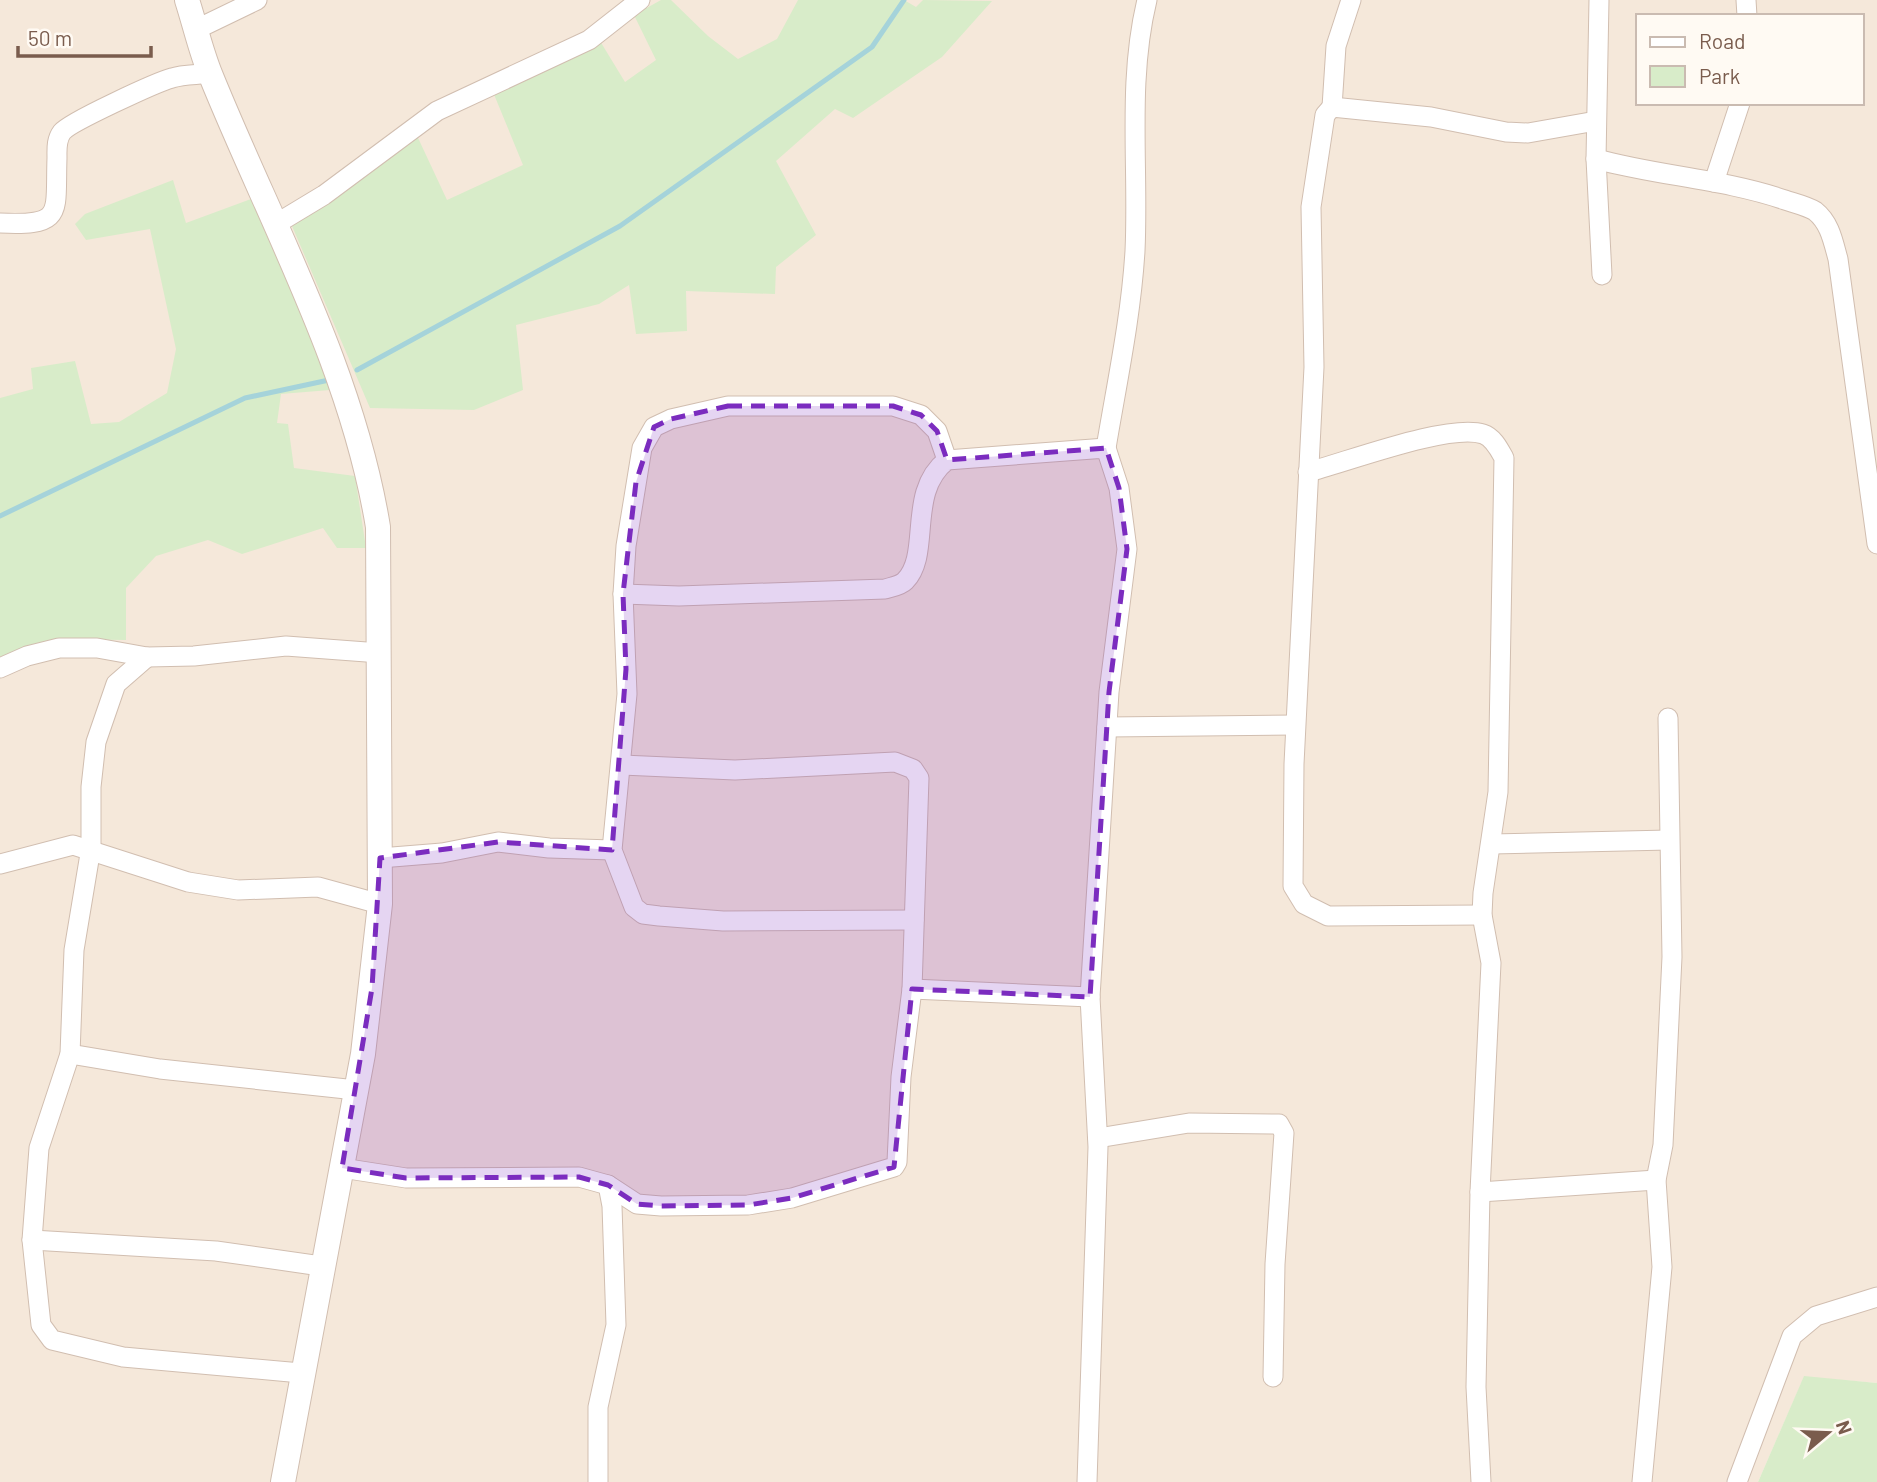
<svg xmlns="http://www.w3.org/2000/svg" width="1877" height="1482" font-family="Barlow,sans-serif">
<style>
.residential{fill:#f5e8da;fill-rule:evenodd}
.green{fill:#d8ecc9}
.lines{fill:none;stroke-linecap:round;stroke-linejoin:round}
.stream{stroke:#a5d3da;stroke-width:5}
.minor-casing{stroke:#d1beb0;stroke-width:21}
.tertiary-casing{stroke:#d1beb0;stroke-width:26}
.minor{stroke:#fff;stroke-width:19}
.tertiary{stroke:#fff;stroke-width:24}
.marked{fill:#7b2cbf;fill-opacity:0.2;stroke:#7b2cbf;stroke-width:5;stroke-dasharray:14 9;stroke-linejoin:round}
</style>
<rect width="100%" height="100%" fill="#fdf6ec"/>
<path class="residential" d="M0,0h1877v1383l-73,-6 -46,105h-1758zM1637,16h224v87h-224z"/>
<g class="green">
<polygon points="661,0 671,0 708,36 738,59 777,39 798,0 904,0 916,7 923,0 992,1 942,57 853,118 835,109 776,161 816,235 776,267 775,294 686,291 687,331 636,334 629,285 599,304 516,325 523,390 474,410 370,408 286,212 412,125 447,200 523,165 493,92 600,41 625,82 656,60 634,15"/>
<polygon points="173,180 186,223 251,199 315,346 330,390 281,394 277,423 288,424 294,468 355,476 366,548 337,548 323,528 242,554 208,540 156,556 126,588 126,640 54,639 0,657 0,398 33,389 31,368 75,361 91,424 119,422 167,393 176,349 150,229 86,240 75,224 85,214"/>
<polygon points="1804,1376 1877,1383 1877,1482 1758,1482"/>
</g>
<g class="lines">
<g class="stream">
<polyline points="357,370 620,226 872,47 904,0"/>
<polyline points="0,516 245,398 329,380"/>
</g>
<g class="minor-casing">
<g id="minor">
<polyline points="1599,0 1596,159 1602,275"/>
<polyline points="1746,0 1747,16"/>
<polyline points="197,29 257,0"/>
<polyline points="1332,107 1336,46 1351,0"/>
<path d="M1596,159c62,17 128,20 189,41 9,3 22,6 30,11 15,12 18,30 23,48l39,285"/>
<polyline points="1714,182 1740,103"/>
<path d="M0,223c65,3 55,-9 57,-65 0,-9 -1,-18 5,-26 8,-10 95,-50 110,-54 12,-4 26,-3 38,-5"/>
<polyline points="276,224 324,195 437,111 589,40 640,0"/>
<path d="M1106,448c11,-66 25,-131 29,-197 4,-84 -8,-169 12,-251"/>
<path d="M1308,472c39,-10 141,-49 175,-38 10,3 16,15 21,24l-6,334 -15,101 -1,22 9,48 -11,229 -4,195 5,95"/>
<path d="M623,594l56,2 206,-7c6,-2 15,-3 20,-8 27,-27 1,-89 42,-121l159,-12 13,40 8,61 -18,143 -19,305 -178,-8"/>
<polyline points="147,657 116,684 96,742 91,787 91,848 74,950 70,1054 39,1148 32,1240 41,1325 52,1340 123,1357 301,1373"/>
<polyline points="0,668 27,656 59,648 97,648 147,657 194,656 286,646 380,653"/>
<polyline points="1107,727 1295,725"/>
<polyline points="1492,844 1669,840"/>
<polyline points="380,858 442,853 498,842 549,848 612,850"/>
<polyline points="0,864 73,845 188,882 238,890 318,887 380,904"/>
<polyline points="1482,915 1328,916 1304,904 1293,886 1294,764 1314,367 1311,207 1325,115 1332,107 1431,117 1506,132 1528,133 1596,121"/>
<polyline points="914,920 723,921 659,916 643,914 634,907 612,850 627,694 623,594 626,546 642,448 654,427 671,419 728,406 893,406 921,415 937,431 947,460"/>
<polyline points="70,1054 160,1069 356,1090"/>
<polyline points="1098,1138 1189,1123 1279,1124 1284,1133 1275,1264 1273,1377"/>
<polyline points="342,1168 406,1178 579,1177 608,1185 637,1204 661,1206 748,1205 792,1198 894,1167 897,1162 901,1077 912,989 919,778 913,769 895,762 735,770 622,765"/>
<polyline points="1480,1192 1656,1180"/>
<polyline points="32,1240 216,1251 321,1266"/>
<polyline points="598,1482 598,1407 616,1325 612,1206 608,1185"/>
<polyline points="1087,1482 1098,1147 1090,997"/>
<polyline points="1642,1482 1662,1267 1656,1180 1663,1145 1672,957 1668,718"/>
<polyline points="1737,1482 1792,1336 1816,1316 1877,1297"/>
</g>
</g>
<g class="tertiary-casing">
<path id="tertiary" d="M187,0c8,25 14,52 24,76 60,148 141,292 167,451l2,377 -17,150 -80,428"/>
</g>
<use href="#minor" class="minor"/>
<use href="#tertiary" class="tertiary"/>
</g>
<path class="marked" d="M728,406h165l28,9 16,16 10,29 159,-12 13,40 8,61 -18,143 -19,305 -178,-8 -18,178 -102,31 -44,7 -87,1 -24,-2 -29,-19 -29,-8 -173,1 -64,-10 30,-180 8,-130 118,-16 114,8 14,-181 -3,-75 13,-112 18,-55 17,-8z"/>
<rect x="1636" y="14" width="228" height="91" fill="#fffaf3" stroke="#cabbb1" stroke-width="2"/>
<rect x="1650" y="37" width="35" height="10" fill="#ffffff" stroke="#cabbb1" stroke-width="2"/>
<text x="1699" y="49" font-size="21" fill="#7a5c4d">Road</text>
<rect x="1650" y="66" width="35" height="21" fill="#d8ecc9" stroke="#cabbb1" stroke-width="2"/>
<text x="1699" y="84" font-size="21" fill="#7a5c4d">Park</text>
<g transform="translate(1828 1433) rotate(71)" stroke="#fffaf3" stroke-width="5" paint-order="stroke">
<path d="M0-5L12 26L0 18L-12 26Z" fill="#7a5c4d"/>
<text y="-10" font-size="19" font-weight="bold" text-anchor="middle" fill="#7a5c4d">N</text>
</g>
<path d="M18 46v10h133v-10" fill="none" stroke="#7a5c4d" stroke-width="3.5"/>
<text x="28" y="46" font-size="21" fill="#7a5c4d" stroke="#fffaf3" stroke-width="5" paint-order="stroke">50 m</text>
</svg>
